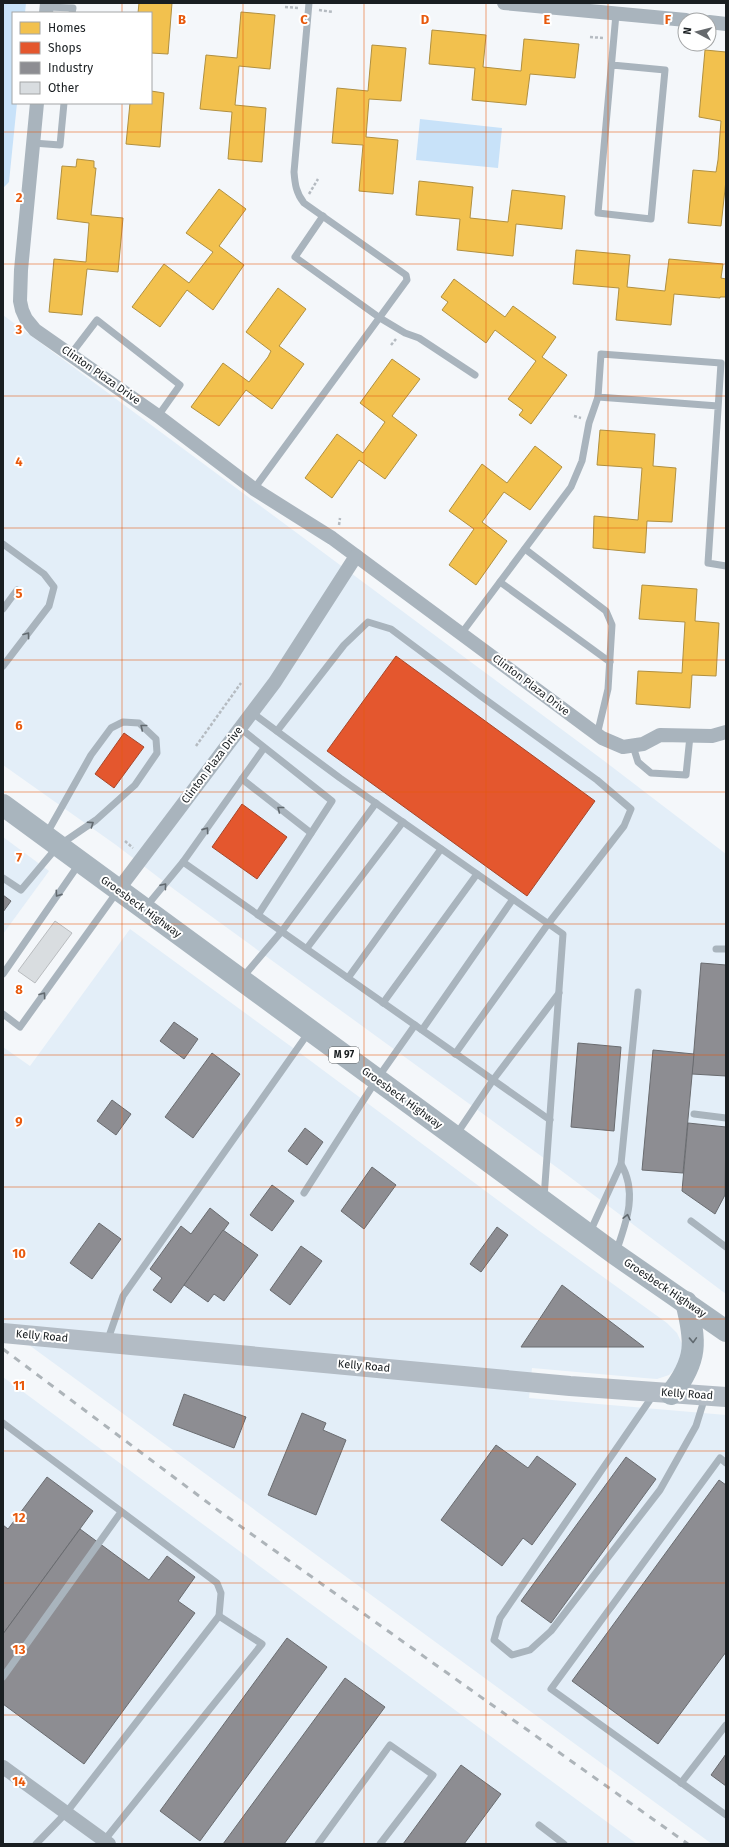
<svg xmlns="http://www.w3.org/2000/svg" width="729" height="1847" font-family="'Fira Sans',sans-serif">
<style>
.built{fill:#e3eef8}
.green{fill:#c8e2f9}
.homes{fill:#f2c14e;stroke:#b19040}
.shops{fill:#e4572e;stroke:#a7462a}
.industry{fill:#8d8d92;stroke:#6a6c70}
.building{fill:#d9dde0;stroke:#b9bcbf}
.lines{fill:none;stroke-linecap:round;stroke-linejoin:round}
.path{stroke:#b5bbc1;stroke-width:2.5;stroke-dasharray:3 2;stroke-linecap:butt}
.lane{stroke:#a9b4bd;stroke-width:7}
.street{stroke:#a9b4bd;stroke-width:14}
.secondary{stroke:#b3bcc5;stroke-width:20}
.primary{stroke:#a9b5be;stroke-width:22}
.rail{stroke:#adb4b9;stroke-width:3;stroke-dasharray:7 7;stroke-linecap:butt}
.oneway{stroke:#61696f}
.oneway2{stroke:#616a70}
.grid{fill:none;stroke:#e8590c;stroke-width:1;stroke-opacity:0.55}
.labels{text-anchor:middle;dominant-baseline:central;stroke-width:4;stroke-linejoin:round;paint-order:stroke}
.shield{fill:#fff;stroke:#5e6264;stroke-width:1}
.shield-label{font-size:10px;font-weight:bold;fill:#191e21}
.street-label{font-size:11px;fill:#191e21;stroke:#fff}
.grid-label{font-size:13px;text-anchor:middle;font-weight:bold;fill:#e8590c;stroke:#fff;stroke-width:4;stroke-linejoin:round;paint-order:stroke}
</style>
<rect width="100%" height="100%" fill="#f4f7fa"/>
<g class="built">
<polygon points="3,315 603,760 726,854 726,1294 559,1169 175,890 116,845 3,765"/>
<polygon points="3,837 49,871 3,934"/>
<polygon points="130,929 300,1053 538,1230 667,1323 677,1333 682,1344 682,1355 678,1366 669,1375 657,1379 644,1378 532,1368 529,1398 726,1415 726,1844 712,1844 3,1326 3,1047 30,1066"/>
<polygon points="3,1377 637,1844 3,1844"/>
</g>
<g class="green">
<polygon points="3,3 26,3 25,13 13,13 13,103 17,103 9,182 3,188"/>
<polygon points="420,119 502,128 498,168 416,160"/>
</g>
<g class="homes">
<polygon points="139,3 172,3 168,54 151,53 151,13 138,13"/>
<polygon points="241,12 275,15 270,69 239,66 235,105 266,108 262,162 228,159 232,112 200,109 206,55 237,58"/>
<polygon points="432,30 486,35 483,67 521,71 524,39 579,44 575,78 530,74 526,105 472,100 475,68 429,64"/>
<polygon points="372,45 406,48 401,101 369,99 366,137 398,140 393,194 359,191 363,145 332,143 337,88 368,91"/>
<polygon points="705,50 726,52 726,180 721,226 688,223 693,170 716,172 718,160 721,121 699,117"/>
<polygon points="151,91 164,93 160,147 126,144 130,103 151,103"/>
<polygon points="77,159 94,161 94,168 96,168 91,215 123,218 118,272 87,269 82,315 49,312 54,259 86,262 89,223 57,219 62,166 76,167"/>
<polygon points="419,181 473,187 470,218 508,222 512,190 565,196 562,229 516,224 513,256 457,250 460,219 416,215"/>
<polygon points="219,189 246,209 219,246 244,265 213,310 187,290 160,327 132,307 164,264 189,283 213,252 186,233"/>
<polygon points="576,250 630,255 627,287 665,291 669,259 723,264 721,278 726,279 726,297 720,297 720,298 674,294 671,325 616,320 619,288 573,284"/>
<polygon points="454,279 505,317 513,306 556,337 542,357 567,375 531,424 519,415 523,410 508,399 536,361 495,330 486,343 442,310 448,302 441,297"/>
<polygon points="278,288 306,309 279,346 304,364 272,409 246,390 219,426 191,407 223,363 249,382 268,357 271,351 246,332"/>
<polygon points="392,359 420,379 392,416 417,435 385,479 359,460 332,498 305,478 337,434 363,453 385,422 360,403"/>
<polygon points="600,430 655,434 653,466 676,468 672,522 647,521 645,553 593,548 594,516 638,520 642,468 597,465"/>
<polygon points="535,446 562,467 530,510 504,492 482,522 507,541 476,585 449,565 474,529 449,511 482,464 507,483"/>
<polygon points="642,585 697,589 695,621 719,623 716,676 692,675 690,708 636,704 638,671 682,673 685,622 639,619"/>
</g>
<g class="shops">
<polygon points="396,656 595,801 527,896 327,751"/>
<polygon points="124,733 144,747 114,788 95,774"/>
<polygon points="242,804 287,837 257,879 212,847"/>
</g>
<g class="industry">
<polygon points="3,895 11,901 3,912"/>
<polygon points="701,963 726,965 726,1076 692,1074"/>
<polygon points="174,1022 198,1039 184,1059 160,1041"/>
<polygon points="578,1043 621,1047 614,1131 571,1127"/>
<polygon points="653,1050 694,1054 683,1173 642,1170"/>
<polygon points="212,1053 240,1074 193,1138 165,1117"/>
<polygon points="112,1100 131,1114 116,1135 97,1121"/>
<polygon points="688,1123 726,1127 725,1195 715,1214 682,1191"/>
<polygon points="305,1128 323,1142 307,1165 288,1151"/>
<polygon points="372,1167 396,1185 364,1229 341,1211"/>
<polygon points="272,1185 294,1201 272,1231 250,1215"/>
<polygon points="210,1208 229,1223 171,1303 153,1290 162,1278 150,1269 181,1226 191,1234"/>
<polygon points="99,1223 121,1239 92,1279 70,1263"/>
<polygon points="497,1227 508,1235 481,1272 470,1264"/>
<polygon points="223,1230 258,1255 224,1301 214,1294 208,1302 184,1285"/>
<polygon points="301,1246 322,1261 290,1305 270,1290"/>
<polygon points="562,1285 644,1347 521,1347"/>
<polygon points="184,1394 246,1417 234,1448 173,1425"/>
<polygon points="302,1413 326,1423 323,1430 346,1440 316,1515 268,1495"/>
<polygon points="496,1445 528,1468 537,1456 576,1484 532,1545 523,1538 502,1566 441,1520"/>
<polygon points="626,1457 656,1479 551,1623 521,1601"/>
<polygon points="47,1477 93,1511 3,1634 3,1525 8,1529"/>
<polygon points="719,1480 726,1485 726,1652 658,1744 572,1681"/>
<polygon points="80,1529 149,1580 167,1556 195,1577 178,1601 195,1613 84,1764 3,1704 3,1634"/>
<polygon points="287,1638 327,1667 200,1841 160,1811"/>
<polygon points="345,1678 385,1707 284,1844 223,1844"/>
<polygon points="726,1754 726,1786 711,1775"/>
<polygon points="461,1765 501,1794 464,1844 403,1844"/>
</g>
<polygon class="building" points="55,921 72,933 35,983 18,971"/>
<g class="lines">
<g class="path">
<polyline points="285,7 299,8"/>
<polyline points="319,10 333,12"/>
<polyline points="590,37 603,38"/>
<polyline points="309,194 318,179"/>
<polyline points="391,345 396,339"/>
<polyline points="574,416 581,418"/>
<polyline points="339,525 340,518"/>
<polyline points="196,746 241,683"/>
<polyline points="125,841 133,848"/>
</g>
<g class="lane">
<polyline points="47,7 73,8 72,13"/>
<polyline points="612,65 665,70 651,219 598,213 616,14"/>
<polyline points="33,143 60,145 64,103"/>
<polyline points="323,216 295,257 380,318 405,333 419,338 475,375"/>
<polyline points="71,354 97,320 180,385 158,416"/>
<polyline points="718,406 598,397 601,354 721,363 708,563 726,566"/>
<path d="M254,489l153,-209 -1,-5 -102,-72c-8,-10 -9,-19 -10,-31l15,-169"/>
<polyline points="3,544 44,574 54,587 49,606 3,666"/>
<polyline points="525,549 606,611 612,625 608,689 597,735"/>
<polyline points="500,582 610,662"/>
<polyline points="3,609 17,590"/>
<polyline points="461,634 571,487 582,461 589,423 598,397"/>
<polyline points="251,712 340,778 563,934 544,1198"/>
<polyline points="240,728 332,801 258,915"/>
<polyline points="277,731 344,645 368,622 391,629 482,697 597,780 631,809 624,826 548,924 455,1054"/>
<polyline points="633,746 638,762 651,773 686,775 690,736"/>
<polyline points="242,779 311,833"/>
<polyline points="183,862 550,1120"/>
<polyline points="3,878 21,890 58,846 96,820 135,785 157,753 156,739 139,723 123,722 111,728 91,755 46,835"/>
<polyline points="145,908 183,862 264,748"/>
<polyline points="307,948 403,822"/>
<polyline points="716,949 726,949"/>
<polyline points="3,974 79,864"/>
<polyline points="242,978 282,931 376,803"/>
<polyline points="348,978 441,849"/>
<polyline points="383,1003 477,874"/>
<polyline points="3,1014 20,1027 117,892"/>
<polyline points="422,1030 513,899"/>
<polyline points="694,1114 726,1118"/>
<polyline points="456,1135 493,1080 559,993"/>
<polyline points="621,1164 638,992"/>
<polyline points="304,1193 377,1079 415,1025"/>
<polyline points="691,1221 726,1247"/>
<path d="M590,1232l31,-68c17,29 5,59 -5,88"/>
<polyline points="107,1342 123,1296 309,1032"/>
<polyline points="654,1394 500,1618 494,1640 512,1655 530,1650 551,1631 660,1490 696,1426 705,1397"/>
<polyline points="3,1423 217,1583 221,1593 219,1616"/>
<polyline points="726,1463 720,1458 551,1689 726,1815"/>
<polyline points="3,1677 121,1512"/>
<polyline points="681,1783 726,1725"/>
<polyline points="539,1825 564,1844"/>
<polyline points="36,1844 66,1813 219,1616 262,1644 103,1842"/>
<polyline points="318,1844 390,1745 433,1775 380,1844"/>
</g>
<g class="street">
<polyline points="504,3 686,20"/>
<polyline points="46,13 47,3"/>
<polyline points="709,22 726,24"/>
<polyline points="37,103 21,270 20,301 22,310 26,319 35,330 158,416 254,489 332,538 602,738 623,747 643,744 660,735 712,736 726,732"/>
<polyline points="118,890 275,682 356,556"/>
<polyline points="3,1767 109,1844"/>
</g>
<polyline class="secondary" points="3,1333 570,1386 726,1397"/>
<g class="primary">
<polyline points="3,805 615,1254 726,1331"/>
<path d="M671,1394c27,-34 25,-53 15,-92"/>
</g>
<polyline class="rail" points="3,1349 219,1511 688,1844"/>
</g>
<defs><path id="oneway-chevron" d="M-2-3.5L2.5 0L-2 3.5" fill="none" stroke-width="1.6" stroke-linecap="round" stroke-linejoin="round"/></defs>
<g class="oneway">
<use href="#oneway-chevron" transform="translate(27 635) rotate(-53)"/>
<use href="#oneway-chevron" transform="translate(143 727) rotate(-141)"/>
<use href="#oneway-chevron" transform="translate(280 809) rotate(-142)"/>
<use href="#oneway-chevron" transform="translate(91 824) rotate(-34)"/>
<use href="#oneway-chevron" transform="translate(206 830) rotate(-55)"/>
<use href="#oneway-chevron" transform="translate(164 886) rotate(-50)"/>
<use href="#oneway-chevron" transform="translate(58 894) rotate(125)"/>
<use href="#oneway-chevron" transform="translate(43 995) rotate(-54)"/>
<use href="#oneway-chevron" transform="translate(627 1217) rotate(-77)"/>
</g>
<use class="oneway2" href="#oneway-chevron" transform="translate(693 1340) rotate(88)"/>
<path class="grid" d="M122,3v10M243,3v1841M364,3v1841M486,3v1841M608,3v1841M122,103v1741M3,132h723M3,264h723M3,396h723M3,528h723M3,660h723M3,792h723M3,924h723M3,1055h723M3,1187h723M3,1319h723M3,1451h723M3,1583h723M3,1715h723"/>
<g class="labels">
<rect class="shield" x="329" y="1047" width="30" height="16" rx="3"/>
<g class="shield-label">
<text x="344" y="1055">M 97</text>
</g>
<g class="street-label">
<text transform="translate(101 375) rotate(35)">Clinton Plaza Drive</text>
<text transform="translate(531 685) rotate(37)">Clinton Plaza Drive</text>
<text transform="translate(212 765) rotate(-53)">Clinton Plaza Drive</text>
<text transform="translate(141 907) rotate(36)">Groesbeck Highway</text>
<text transform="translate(402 1098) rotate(36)">Groesbeck Highway</text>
<text transform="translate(665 1288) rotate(34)">Groesbeck Highway</text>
<text transform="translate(42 1336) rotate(5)">Kelly Road</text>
<text transform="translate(364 1366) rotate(5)">Kelly Road</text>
<text transform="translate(687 1394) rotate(4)">Kelly Road</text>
</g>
</g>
<g class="grid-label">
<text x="182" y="24">B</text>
<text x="304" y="24">C</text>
<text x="425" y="24">D</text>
<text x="547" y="24">E</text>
<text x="668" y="24">F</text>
<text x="19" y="202">2</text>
<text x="19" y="334">3</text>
<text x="19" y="466">4</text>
<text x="19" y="598">5</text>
<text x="19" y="730">6</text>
<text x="19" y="862">7</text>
<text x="19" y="994">8</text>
<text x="19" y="1126">9</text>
<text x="19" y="1258">10</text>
<text x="19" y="1390">11</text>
<text x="19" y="1522">12</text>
<text x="19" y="1654">13</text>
<text x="19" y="1786">14</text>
</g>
<rect width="729" height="1847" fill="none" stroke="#191e21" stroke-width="8"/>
<rect x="12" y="12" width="140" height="92" fill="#ffffff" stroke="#a3a5a6"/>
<rect x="20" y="22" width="20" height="12" fill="#f2c14e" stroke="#a3a5a6"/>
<text x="48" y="32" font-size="12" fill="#191e21">Homes</text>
<rect x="20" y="42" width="20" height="12" fill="#e4572e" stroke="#a3a5a6"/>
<text x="48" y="52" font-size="12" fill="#191e21">Shops</text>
<rect x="20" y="62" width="20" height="12" fill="#8d8d92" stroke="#a3a5a6"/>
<text x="48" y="72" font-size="12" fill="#191e21">Industry</text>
<rect x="20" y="82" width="20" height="12" fill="#d9dde0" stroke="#a3a5a6"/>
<text x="48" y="92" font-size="12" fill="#191e21">Other</text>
<g transform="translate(697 32) rotate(277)"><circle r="19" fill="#ffffff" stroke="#a3a5a6"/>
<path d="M0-3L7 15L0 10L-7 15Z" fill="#666a6d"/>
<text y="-6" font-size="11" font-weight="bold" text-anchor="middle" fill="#191e21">N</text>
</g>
</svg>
